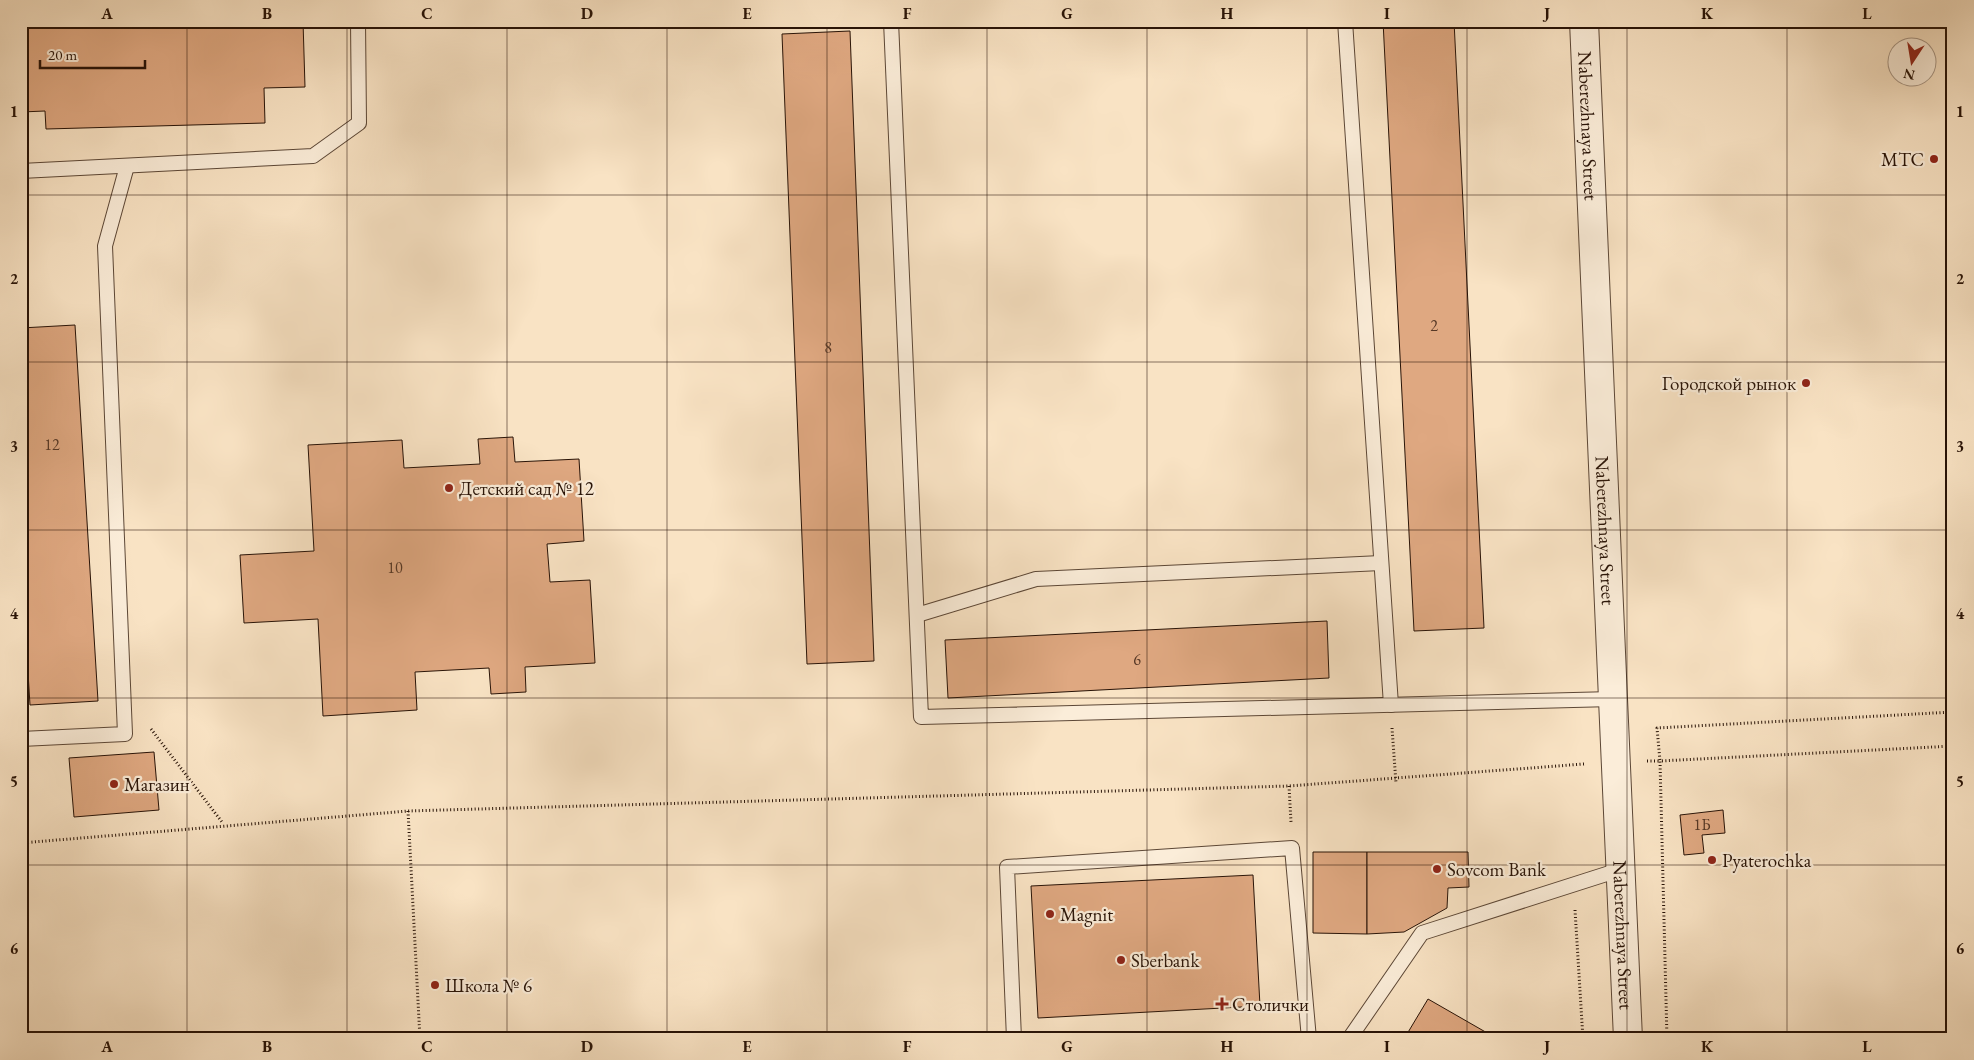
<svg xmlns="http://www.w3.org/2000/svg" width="1974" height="1060" font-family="'EB Garamond',serif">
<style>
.building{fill:#dfa881;stroke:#281307}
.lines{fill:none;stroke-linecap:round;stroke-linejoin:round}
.lane-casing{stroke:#5c4736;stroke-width:16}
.street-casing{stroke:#5c4736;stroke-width:30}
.path{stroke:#281307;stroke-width:3;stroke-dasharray:1 2.5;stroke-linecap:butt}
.lane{stroke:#fbedd9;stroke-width:14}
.street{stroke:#fbedd9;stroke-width:28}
.grid{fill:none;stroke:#281307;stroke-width:1;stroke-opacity:0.55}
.poi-dot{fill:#8f2418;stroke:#fbedd9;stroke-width:2}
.labels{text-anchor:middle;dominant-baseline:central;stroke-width:4.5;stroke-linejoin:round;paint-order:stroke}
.number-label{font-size:16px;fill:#563826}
.street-label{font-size:19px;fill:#281307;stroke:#fbedd9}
.poi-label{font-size:19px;fill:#281307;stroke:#fbedd9;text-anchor:start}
.neatline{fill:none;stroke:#281307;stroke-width:2}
.grid-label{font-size:16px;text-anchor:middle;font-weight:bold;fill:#281307}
</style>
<rect width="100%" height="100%" fill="#f9e3c4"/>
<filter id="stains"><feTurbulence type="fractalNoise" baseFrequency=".004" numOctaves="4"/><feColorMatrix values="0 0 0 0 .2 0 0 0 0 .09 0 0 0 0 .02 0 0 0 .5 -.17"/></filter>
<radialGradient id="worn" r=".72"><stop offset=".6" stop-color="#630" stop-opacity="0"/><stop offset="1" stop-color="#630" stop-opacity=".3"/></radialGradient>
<g class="building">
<polygon points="21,21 303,21 305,87 264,88 265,123 46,129 45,111 21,112"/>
<polygon points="1383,21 1454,21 1484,628 1414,631"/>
<polygon points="850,31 874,661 807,664 782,34"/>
<polygon points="75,325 98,701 30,705 21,559 21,328"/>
<polygon points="513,437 515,462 579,459 584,541 547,544 550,582 590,580 595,663 525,667 526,692 491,694 489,668 415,672 417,710 323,716 318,619 244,623 240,555 314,551 308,445 402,440 404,468 480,464 478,439"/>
<polygon points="1327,621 1329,678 948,698 945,640"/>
<polygon points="154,752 159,810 74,817 69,758"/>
<polygon points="21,765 25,765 27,799 21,799"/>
<polygon points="1723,810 1725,833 1702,835 1704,853 1684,855 1680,815"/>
<polygon points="1313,852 1367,852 1367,934 1313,933"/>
<polygon points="1367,852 1468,852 1469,887 1448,888 1447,908 1404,932 1367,934"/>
<polygon points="1253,875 1260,1006 1038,1018 1031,886"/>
<polygon points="1428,999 1489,1034 1487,1039 1404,1039"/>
</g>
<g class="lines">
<g class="lane-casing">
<g id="lane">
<polyline points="891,21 921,717 1613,699"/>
<polyline points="1345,21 1391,705"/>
<polyline points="21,171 313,156 359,123 358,21"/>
<polyline points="917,615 1036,579 1381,563"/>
<polyline points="21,739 125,734 105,246 127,166"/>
<polyline points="1014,1039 1007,867 1292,848 1309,1039"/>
<polyline points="1349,1039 1422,933 1619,870"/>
</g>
</g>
<g class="street-casing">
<g id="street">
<path id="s1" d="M1584,21l29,678 15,340"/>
</g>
</g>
<g class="path">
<polyline points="1392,728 1396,783"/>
<polyline points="151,729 222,822"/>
<polyline points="1647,761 1660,761 1657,728 1953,712"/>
<polyline points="1289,786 1291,822"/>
<polyline points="408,811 420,1039"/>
<polyline points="21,843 408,811 1289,786 1584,764"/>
<polyline points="1575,910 1583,1039"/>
<polyline points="1667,1039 1660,761 1953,746"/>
</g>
<use href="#lane" class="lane"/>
<use href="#street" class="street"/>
</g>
<path class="grid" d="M187,21v1018M347,21v1018M507,21v1018M667,21v1018M827,21v1018M987,21v1018M1147,21v1018M1307,21v1018M1467,21v1018M1627,21v1018M1787,21v1018M21,195h1932M21,362h1932M21,530h1932M21,698h1932M21,865h1932"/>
<g class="poi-dot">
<circle cx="1934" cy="159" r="5"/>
<circle cx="1806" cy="383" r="5"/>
<circle cx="449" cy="488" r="5"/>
<circle cx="114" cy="784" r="5"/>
<circle cx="1712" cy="860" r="5"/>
<circle cx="1437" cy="869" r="5"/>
<circle cx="1050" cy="914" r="5"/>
<circle cx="1121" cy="960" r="5"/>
<circle cx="435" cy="985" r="5"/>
<path d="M1219.5 996.5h5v5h5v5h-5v5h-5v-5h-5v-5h5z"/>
</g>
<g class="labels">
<g class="number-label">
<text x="1434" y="325">2</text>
<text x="828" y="347">8</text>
<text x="52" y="444">12</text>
<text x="395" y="567">10</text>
<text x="1137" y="659">6</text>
<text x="1702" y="824">1Б</text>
</g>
<g class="street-label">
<text stroke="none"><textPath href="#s1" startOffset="105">Naberezhnaya Street</textPath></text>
<text stroke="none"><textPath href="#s1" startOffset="510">Naberezhnaya Street</textPath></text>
<text stroke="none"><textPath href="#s1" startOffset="915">Naberezhnaya Street</textPath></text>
</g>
<g class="poi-label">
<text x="1924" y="159" text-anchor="end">МТС</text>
<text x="1796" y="383" text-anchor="end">Городской рынок</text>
<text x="459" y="488">Детский сад № 12</text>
<text x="124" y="784">Магазин</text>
<text x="1722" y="860">Pyaterochka</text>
<text x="1447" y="869">Sovcom Bank</text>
<text x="1060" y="914">Magnit</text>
<text x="1131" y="960">Sberbank</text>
<text x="445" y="985">Школа № 6</text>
<text x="1232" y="1004">Столички</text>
</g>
</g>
<rect width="1974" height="1060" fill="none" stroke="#f9e3c4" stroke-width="55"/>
<g transform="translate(1912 62) rotate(192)"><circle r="24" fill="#fbedd9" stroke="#a79685"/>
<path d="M0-4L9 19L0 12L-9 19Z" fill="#8f2418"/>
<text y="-8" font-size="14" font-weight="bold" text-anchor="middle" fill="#281307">N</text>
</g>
<path d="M40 60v8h105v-8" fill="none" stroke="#281307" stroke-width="2.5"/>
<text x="48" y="60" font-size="15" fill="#281307" stroke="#fbedd9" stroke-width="4" paint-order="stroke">20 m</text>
<rect x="28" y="28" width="1918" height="1004" class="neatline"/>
<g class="grid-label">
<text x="107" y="19">A</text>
<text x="267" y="19">B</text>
<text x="427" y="19">C</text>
<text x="587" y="19">D</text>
<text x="747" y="19">E</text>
<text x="907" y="19">F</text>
<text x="1067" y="19">G</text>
<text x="1227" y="19">H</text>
<text x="1387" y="19">I</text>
<text x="1547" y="19">J</text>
<text x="1707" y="19">K</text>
<text x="1867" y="19">L</text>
<text x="14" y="117">1</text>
<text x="1960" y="117">1</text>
<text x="14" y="284">2</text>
<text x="1960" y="284">2</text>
<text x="14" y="452">3</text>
<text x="1960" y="452">3</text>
<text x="14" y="619">4</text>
<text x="1960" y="619">4</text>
<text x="14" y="787">5</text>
<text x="1960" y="787">5</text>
<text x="14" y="954">6</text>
<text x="1960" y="954">6</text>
<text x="107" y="1052">A</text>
<text x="267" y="1052">B</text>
<text x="427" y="1052">C</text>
<text x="587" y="1052">D</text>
<text x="747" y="1052">E</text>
<text x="907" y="1052">F</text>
<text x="1067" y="1052">G</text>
<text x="1227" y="1052">H</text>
<text x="1387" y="1052">I</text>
<text x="1547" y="1052">J</text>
<text x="1707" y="1052">K</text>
<text x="1867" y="1052">L</text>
</g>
<rect width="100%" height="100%" filter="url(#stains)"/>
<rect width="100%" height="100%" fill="url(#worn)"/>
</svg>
